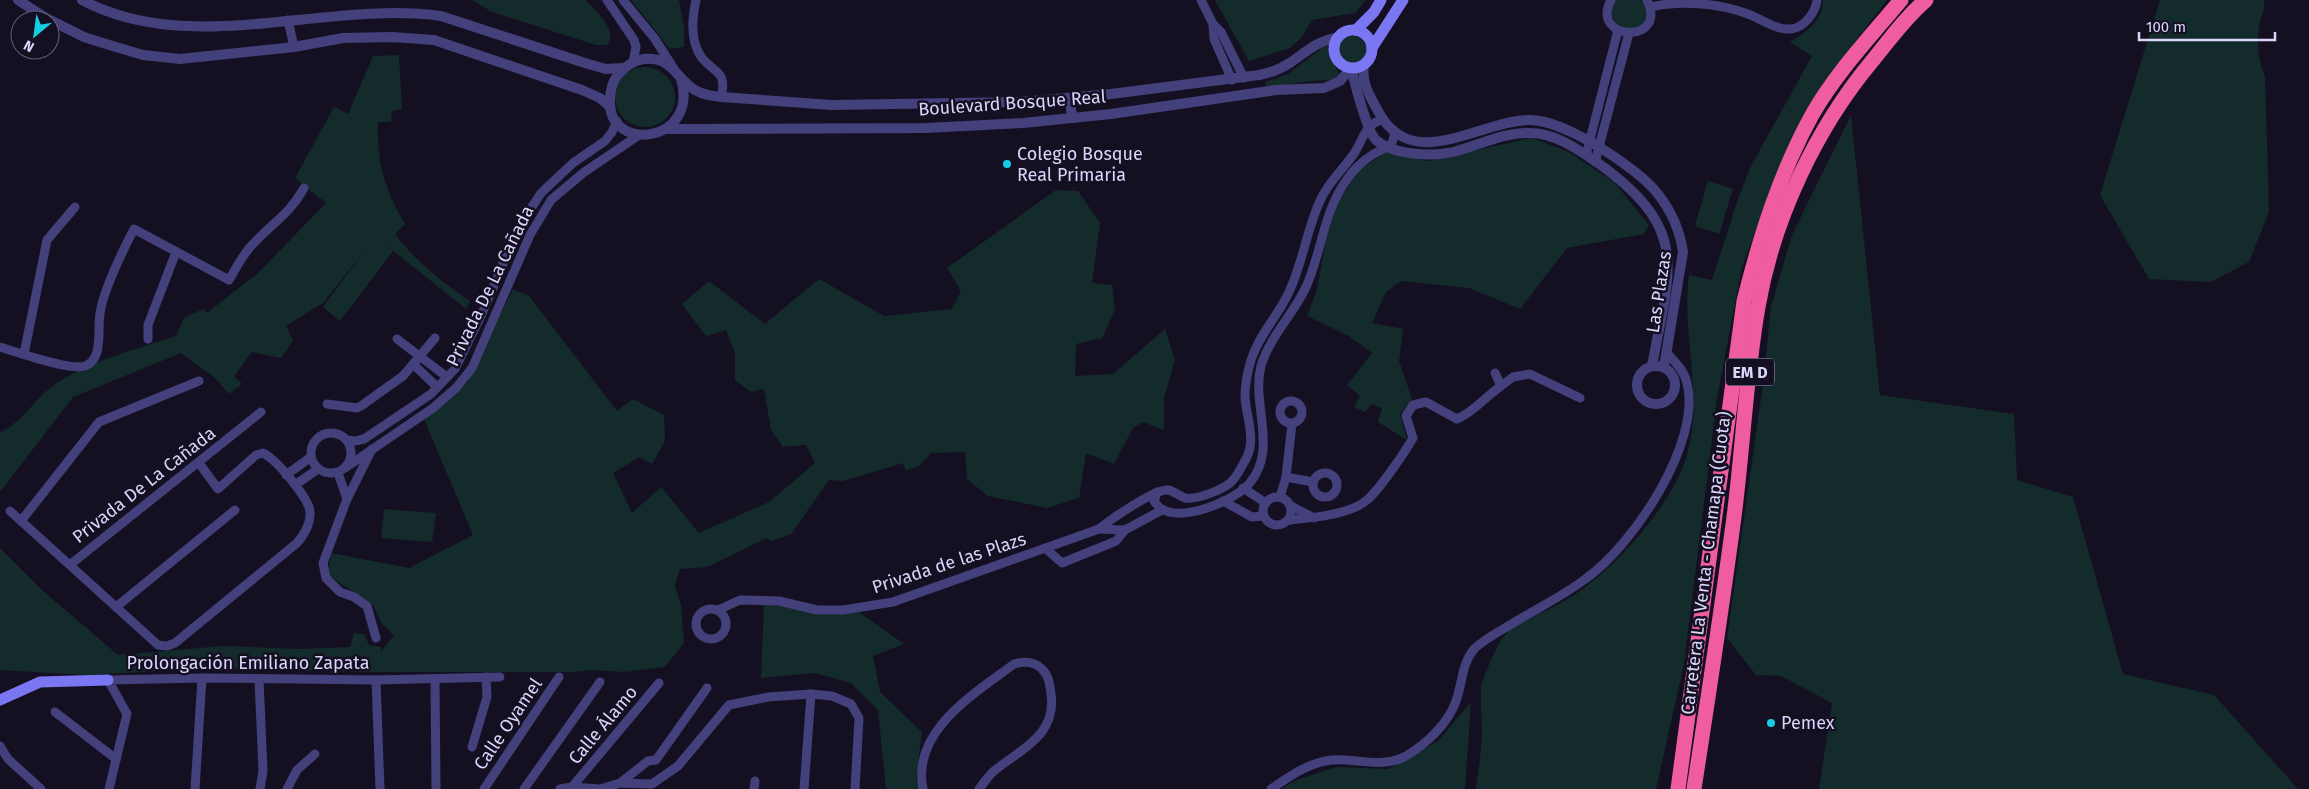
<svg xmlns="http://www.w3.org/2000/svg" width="2309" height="789" font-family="'Fira Sans',sans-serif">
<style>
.green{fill:#142b2b}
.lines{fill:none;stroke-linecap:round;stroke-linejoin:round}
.minor{stroke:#43407c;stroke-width:9}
.tertiary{stroke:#43407c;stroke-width:10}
.secondary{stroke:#7b76f1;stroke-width:11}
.motorway{stroke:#ef5ca0;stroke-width:15}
.poi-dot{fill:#17cde5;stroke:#141022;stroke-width:2}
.labels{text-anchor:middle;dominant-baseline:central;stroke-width:5;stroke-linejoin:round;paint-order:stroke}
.shield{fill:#141022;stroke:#9f9aba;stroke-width:1}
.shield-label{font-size:16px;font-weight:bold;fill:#dad5fb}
.street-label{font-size:18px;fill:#dad5fb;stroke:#141022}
.poi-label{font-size:18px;fill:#dad5fb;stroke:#141022;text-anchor:start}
</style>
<rect width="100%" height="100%" fill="#141022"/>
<g class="green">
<path d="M472,0h114c10,12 33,30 21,45h-11l-104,-33z"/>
<polygon points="631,0 679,0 684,27 684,47 670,49"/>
<polygon points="1215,0 1366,0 1355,13 1312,20 1301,38 1290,48 1249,61"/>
<path d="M1615,0h28l5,13 -4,11 -15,6c-14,-6 -23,-14 -14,-30z"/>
<path d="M1823,0h64l-52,68 -60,113 -33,86 -25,131 -33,266 -28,125h-180c2,-17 5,-35 6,-53 0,-16 -2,-33 -1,-49 1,-8 18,-46 23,-51 16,-17 43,-24 62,-36 45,-26 104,-92 120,-142 19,-61 -5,-122 3,-183l23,5 27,-84 12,-30 61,-110 -22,-14c16,-10 33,-21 33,-42z"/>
<path d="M2160,0h104c2,8 -3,15 -4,23 -4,19 -2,37 5,54l4,135 -20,50 -39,20 -61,-3 -49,-84z"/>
<circle cx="1352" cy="51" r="15"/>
<polygon points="1331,43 1330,55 1340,76 1330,80 1310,81 1267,88 1265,82 1288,74 1322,48"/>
<path d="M399,55l3,54 -10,2 -1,11h-13c-2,37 7,70 27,102l-10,10c19,26 48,49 75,67l-4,8 -90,-72 17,14 -53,70 -17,-14 43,-58 -43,54 -37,23 7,15 -12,17 -29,-6 -18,24 8,8 -13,10 -15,-17 -33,-24 -108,44 -73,95v-60c17,-5 34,-31 49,-43 34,-27 86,-39 127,-53l8,-18 19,-9 4,4 51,-40 68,-70 -31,-25 39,-71 14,7 25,-58z"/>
<circle cx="645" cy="97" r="30"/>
<polygon points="1851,115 1880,395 2014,414 2017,480 2073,497 2123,674 2214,695 2298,789 1819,789 1832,703 1781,676 1756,675 1727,638 1763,384 1771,307 1792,235"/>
<polygon points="1532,138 1569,152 1614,182 1649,225 1644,234 1567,248 1520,309 1469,288 1401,281 1386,292 1372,323 1403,329 1399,361 1412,399 1400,414 1407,440 1378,422 1382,408 1371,404 1365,412 1354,407 1360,396 1347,385 1372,353 1349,336 1307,316 1317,290 1326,240 1337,205 1358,171 1388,151 1427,161"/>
<polygon points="1708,181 1733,189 1719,234 1695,226"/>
<polygon points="1056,190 1078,191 1100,223 1092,283 1112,285 1115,310 1102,338 1076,344 1075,376 1113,374 1165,329 1175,360 1164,398 1164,430 1143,422 1133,428 1114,464 1086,453 1079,498 1047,508 988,496 967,479 965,452 931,453 919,466 906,471 903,463 843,481 829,480 791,534 772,541 767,538 707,567 680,569 675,586 681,606 684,643 665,667 624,672 595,670 571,672 370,672 210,668 86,675 0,670 0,548 43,591 118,655 223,646 299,649 350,647 354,633 364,634 369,645 381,647 381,652 394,635 382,624 373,605 328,575 331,553 409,568 473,535 424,419 467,383 513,289 529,296 617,411 633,399 664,415 665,441 652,464 639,457 613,473 632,513 661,487 699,533 769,502 815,463 806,445 783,447 771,430 764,389 751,392 735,380 735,353 726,330 706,336 682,304 709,281 765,324 819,279 884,316 952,309 961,291 947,268"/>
<polygon points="384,509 436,513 432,542 381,538"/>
<polygon points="764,604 784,606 815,613 859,612 904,644 873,656 880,692 922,732 916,778 920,789 886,789 878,710 851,683 815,673 761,678"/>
<polygon points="1471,702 1465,789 1281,789 1296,780 1337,767 1388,769 1438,741"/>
</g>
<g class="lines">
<g class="minor">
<polyline points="607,0 634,40 636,47 633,62"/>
<polyline points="623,0 655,39 674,69"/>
<path d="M696,0c-4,18 -6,42 6,58 12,15 26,13 19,39"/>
<polyline points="1201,0 1213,24 1221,32 1244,78"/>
<path d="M1611,0c-22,41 58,45 36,0"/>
<path d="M1650,7c31,-7 68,-4 98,7 14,5 27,16 43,15 13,-1 25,-17 26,-29"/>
<polyline points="288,20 294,47"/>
<polyline points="1213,24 1214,39 1232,80"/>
<polyline points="1586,155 1618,30"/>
<polyline points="1595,162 1629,33"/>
<polyline points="148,339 148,325 176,252"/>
<polyline points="397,339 447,377"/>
<path d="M0,347c17,5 70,24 85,19 19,-7 12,-36 15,-52 2,-21 24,-66 34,-85l95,51c7,-12 14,-26 24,-36 19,-21 37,-30 51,-56"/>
<polyline points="24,354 47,240 75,207"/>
<polyline points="413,364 437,387"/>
<polyline points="1501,386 1513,377 1530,374 1580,398"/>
<circle cx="1291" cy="412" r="11"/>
<polyline points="327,404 357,408 361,406 403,376 435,338"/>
<circle cx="331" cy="453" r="20"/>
<polyline points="347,440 355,441 364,439 431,394 455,369 481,316 517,230 541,193 573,163 605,141 612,132 617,121"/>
<polyline points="372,449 347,499 323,563 326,578 340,592 354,597 367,606 376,638"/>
<polyline points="345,468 433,408 456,388 472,368 530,235 551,200 583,173 639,135"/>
<circle cx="1325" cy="485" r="12"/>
<polyline points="338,473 347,499"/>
<polyline points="286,475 311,457"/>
<polyline points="1286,477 1313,482"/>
<polyline points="295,485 318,469"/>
<polyline points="1243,488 1266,503"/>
<path d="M1157,492l-3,9c2,2 5,7 8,8 21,13 72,-8 87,-25 30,-34 2,-80 12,-118 9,-30 32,-51 45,-79 16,-35 17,-76 42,-109 6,-9 15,-17 24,-23 6,-4 14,-6 20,-12l3,-10"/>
<circle cx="1277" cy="511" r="14"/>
<polyline points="1280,497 1286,477 1292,424"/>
<polyline points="1223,501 1252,517 1264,516"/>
<polyline points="1291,506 1314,518"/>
<path d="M10,511l148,134 9,1 8,-3 122,-100c8,-9 16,-23 12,-36 -6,-15 -32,-47 -46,-54l-7,2 -38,34 -19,-26"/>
<path d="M1289,520c21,-2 61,-5 78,-20 12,-10 38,-48 46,-62l-7,-22 7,-11 13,-3 31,17c17,-7 28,-22 44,-33l-6,-13"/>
<polyline points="21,521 99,422 199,381"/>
<polyline points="1099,529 1125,530 1162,510"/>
<polyline points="1045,548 1062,563 1116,541 1125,530"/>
<polyline points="71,564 261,412"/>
<polyline points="116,607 235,510"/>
<circle cx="711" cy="624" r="15"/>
<path d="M718,610l22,-10 39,1 38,9h26l50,-8 206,-73c11,-9 55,-40 69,-39 6,1 11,6 17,8 12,2 41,-9 48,-18 6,-7 10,-16 14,-23 9,-19 -1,-41 -2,-60 0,-11 3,-27 6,-37 8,-25 26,-43 37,-66 15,-30 18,-63 32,-93 8,-19 24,-32 35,-49 9,-14 10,-29 28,-32"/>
<polyline points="259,679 263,771 260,789"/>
<polyline points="435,679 436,789"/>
<polyline points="376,680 380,789"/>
<polyline points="55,712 116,759"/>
<polyline points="0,746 8,759 41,789"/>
<polyline points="472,747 487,697 486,677"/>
<polyline points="620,783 648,761 656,760 707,688"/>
<polyline points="572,787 659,683"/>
<polyline points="109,789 127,714 108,680 202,678 376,680 500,677"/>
<polyline points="195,789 202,678"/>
<polyline points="287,789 297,770 315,754"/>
<polyline points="484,789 559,677"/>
<polyline points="524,789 600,682"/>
<polyline points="560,789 572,787 600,789 620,783 652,784 678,766 729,705 768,697 811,694 832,696 851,704 859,718 855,789"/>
<polyline points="754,789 755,781"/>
<polyline points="804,789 811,694"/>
<path d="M923,789c-12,-58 51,-95 91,-125 10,-3 20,-3 28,5 7,7 8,16 9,25 6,41 -30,55 -57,77 -6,5 -10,12 -15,18"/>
<path d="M1271,789c19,-13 37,-26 60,-29 25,-2 52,9 75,-4 20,-12 42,-32 50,-55 7,-19 5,-37 19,-53 10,-9 23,-16 35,-23 24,-15 51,-28 74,-45 48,-33 118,-137 103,-197 -3,-13 -12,-21 -21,-31"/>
</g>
<g class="tertiary">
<polyline points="18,0 49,20"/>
<path d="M82,0c109,58 243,0 359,16l147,48 18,5 17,-1"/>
<polyline points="50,20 84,37 106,44 143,55 180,59 294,47 343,38 392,37 434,40 582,90 600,98 609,106"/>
<path d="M1364,65c-3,18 6,31 14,46 34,64 100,10 151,9 34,-1 108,47 129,74 14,18 22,37 25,58l-19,115"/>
<path d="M1352,69c2,13 15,62 24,71 17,15 56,17 77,12 25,-6 50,-20 77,-19 25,0 47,16 68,30 93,67 72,104 54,203"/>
<path d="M681,79c19,64 -73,75 -71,22 0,-9 1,-17 7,-25 9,-11 21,-19 36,-17 20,2 26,22 42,31 8,5 17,6 26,7l111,8 188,-3 91,-8 148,-19c10,-2 20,-5 29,-11 16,-10 29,-24 49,-26"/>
<polyline points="1070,98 1072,118"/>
<polyline points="667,129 926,128 1023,123 1111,114 1276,90 1324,88 1340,81 1350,69"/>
<circle cx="1656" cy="385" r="19"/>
</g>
<g class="secondary">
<circle cx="1353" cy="49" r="19"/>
<polyline points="1356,30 1374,12 1381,0"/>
<polyline points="1372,48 1403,0"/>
<polyline points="0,700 40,682 108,680"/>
</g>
<g class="motorway">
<path d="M1678,789l66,-488c16,-64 36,-128 68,-186 24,-42 58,-78 89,-115"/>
<path d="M1694,789c14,-91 28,-181 40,-272 9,-70 12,-141 24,-210 15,-88 58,-179 115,-247 17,-21 33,-43 53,-60"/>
</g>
</g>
<g class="poi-dot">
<circle cx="1007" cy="164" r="5"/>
<circle cx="1771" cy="723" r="5"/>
</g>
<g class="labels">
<rect class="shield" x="1726" y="358.5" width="48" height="27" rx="4"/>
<g class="shield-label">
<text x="1750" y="372">EM D</text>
</g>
<g class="street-label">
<text transform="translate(1012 103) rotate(-4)">Boulevard Bosque Real</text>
<text transform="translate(490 286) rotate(-64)">Privada De La Cañada</text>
<text transform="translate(1659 292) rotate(-81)">Las Plazas</text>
<text transform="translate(144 485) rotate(-38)">Privada De La Cañada</text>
<text transform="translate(949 563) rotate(-18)">Privada de las Plazs</text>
<text transform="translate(1706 563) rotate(-83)">Carretera La Venta - Chamapa (Cuota)</text>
<text x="248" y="663">Prolongación Emiliano Zapata</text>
<text transform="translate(508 724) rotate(-56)">Calle Oyamel</text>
<text transform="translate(603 725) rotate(-50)">Calle Álamo</text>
</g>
<g class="poi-label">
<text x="1017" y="154">Colegio Bosque<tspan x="1017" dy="21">Real Primaria</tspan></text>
<text x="1781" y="723">Pemex</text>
</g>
</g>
<g transform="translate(35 35) rotate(209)"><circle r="24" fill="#141022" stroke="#635f79"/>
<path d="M0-4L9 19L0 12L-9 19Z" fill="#17cde5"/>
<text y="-8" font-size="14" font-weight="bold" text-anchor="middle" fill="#dad5fb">N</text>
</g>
<path d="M2139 32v8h136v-8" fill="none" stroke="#dad5fb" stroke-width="2.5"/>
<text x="2146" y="32" font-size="15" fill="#dad5fb" stroke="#141022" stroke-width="4" paint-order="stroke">100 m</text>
</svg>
